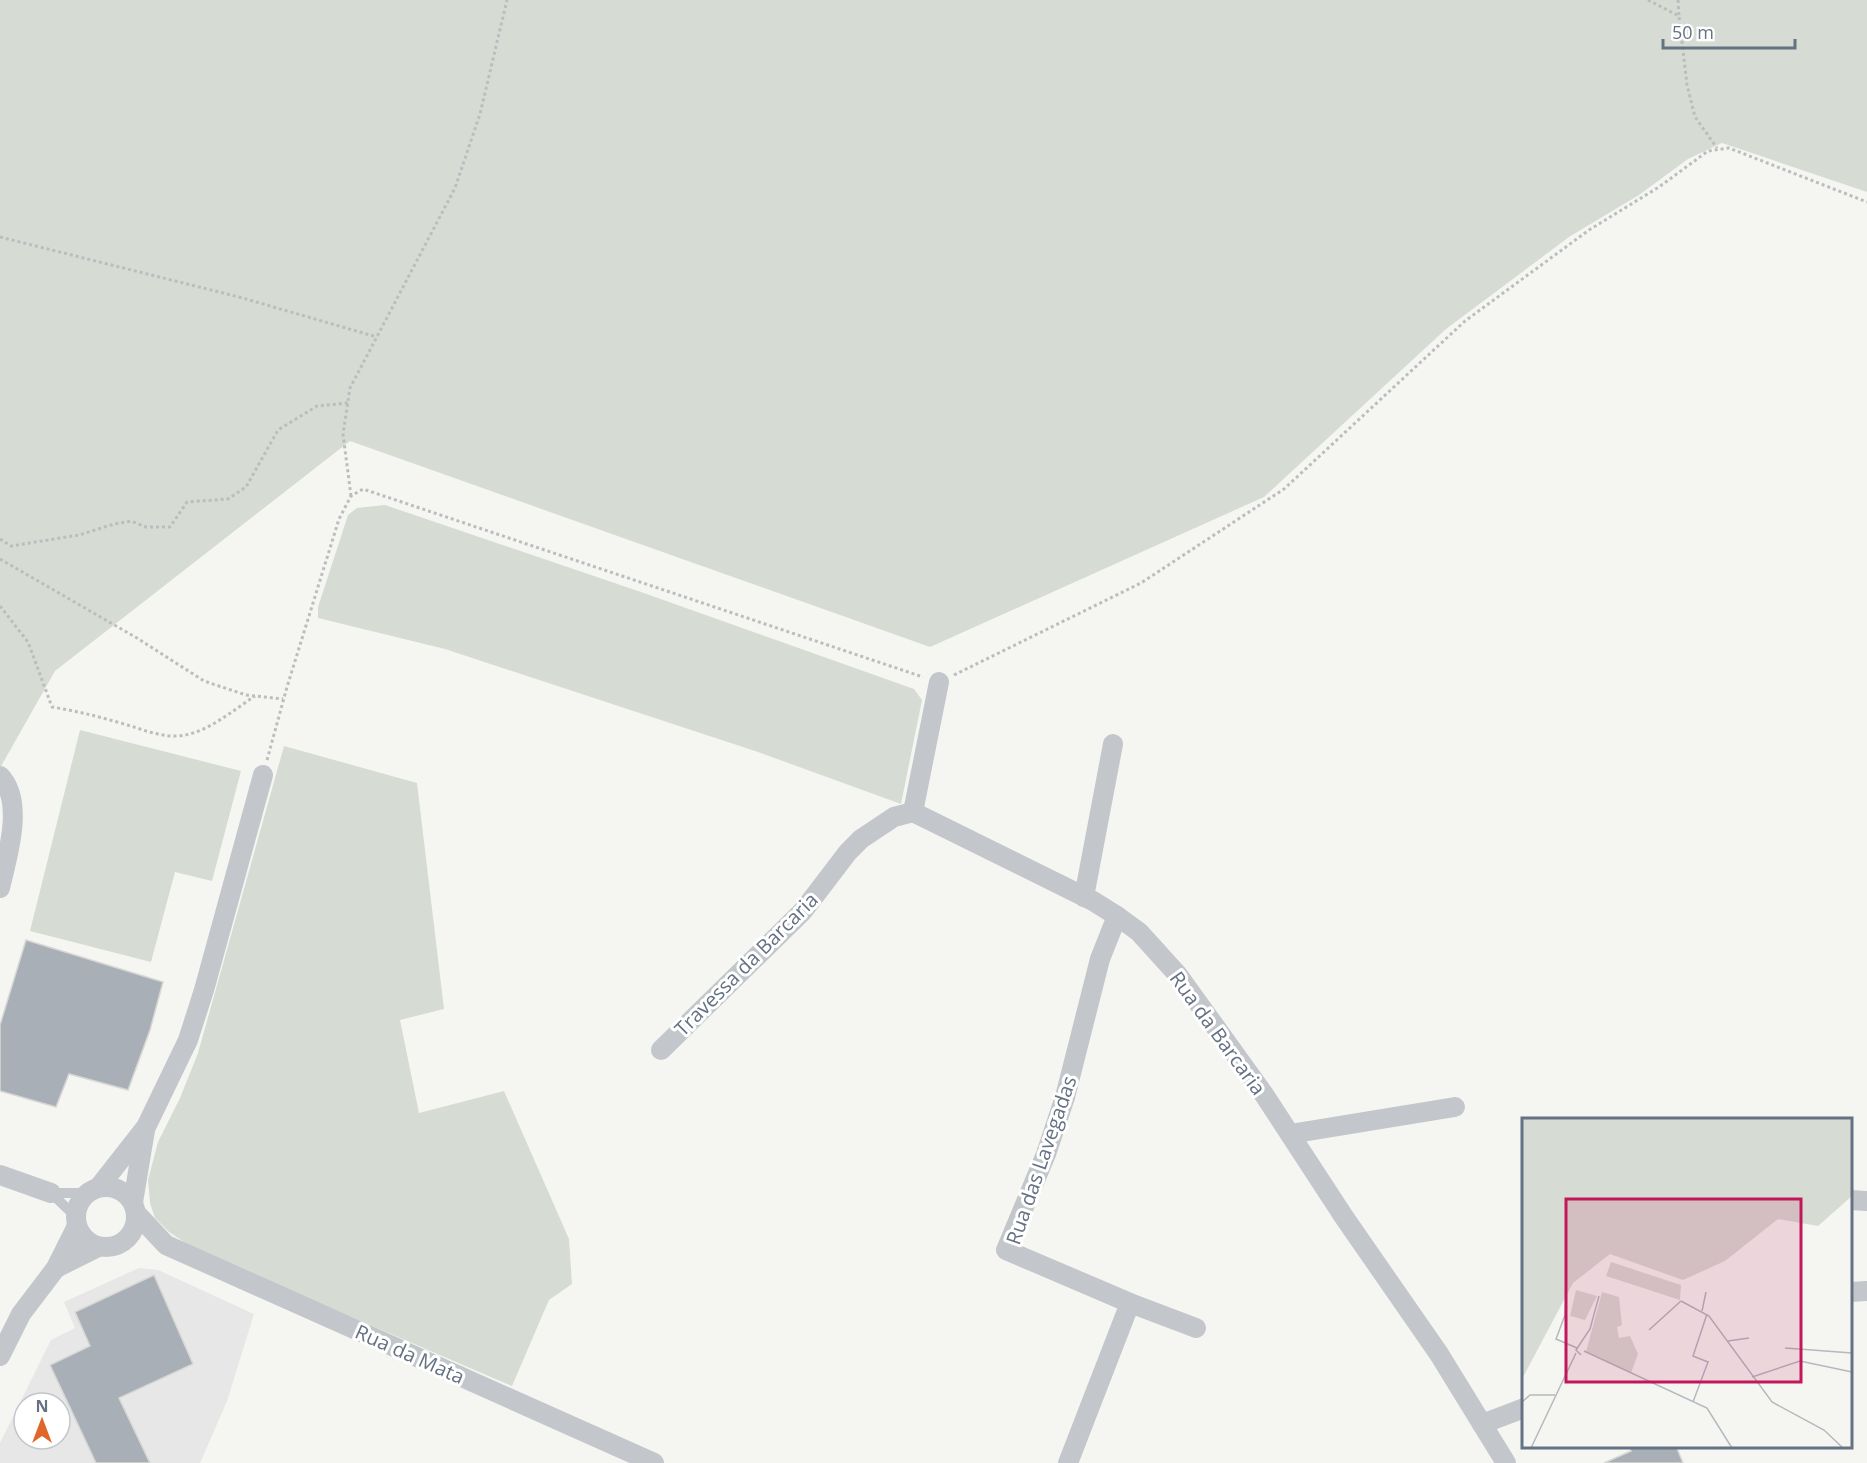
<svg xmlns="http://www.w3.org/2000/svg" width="1867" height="1463" font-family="'Open Sans',sans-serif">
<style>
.built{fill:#e6e7e6;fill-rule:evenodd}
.green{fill:#d6dcd3}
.building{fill:#a9afb7;stroke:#d7d7d5;stroke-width:1.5}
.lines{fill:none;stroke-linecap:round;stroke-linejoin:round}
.path{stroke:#bbbdbf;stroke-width:3;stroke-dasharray:3 3;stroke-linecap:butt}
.service{stroke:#c3c6ca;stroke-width:10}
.minor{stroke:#c3c6ca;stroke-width:20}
.labels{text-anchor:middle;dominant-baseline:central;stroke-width:6;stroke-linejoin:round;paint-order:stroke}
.street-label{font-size:20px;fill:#657283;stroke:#fff}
.inset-road{fill:none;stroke:#b2b9bf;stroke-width:1.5}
.view{fill:#c2185b;fill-opacity:0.15;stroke:#c2185b;stroke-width:3}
.inset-edge{fill:none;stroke:#657283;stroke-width:3}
</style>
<rect width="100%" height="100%" fill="#f5f6f2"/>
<path class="built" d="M139,1268l19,2 96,44 -27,87 -27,62h-200v-20l51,-103 24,-12 -11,-26zM24,1403h36v36h-36z"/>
<g class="green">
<polygon points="0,0 1867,0 1867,192 1722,143 1688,159 1639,195 1569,237 1446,329 1264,497 930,647 350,441 55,671 0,768"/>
<polygon points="385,505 641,592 914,689 922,700 901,804 758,752 445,649 318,618 318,607 348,515 357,508"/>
<polygon points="80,730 241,771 212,881 175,872 151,962 30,931"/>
<polygon points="284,746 417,783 444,1009 400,1020 419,1113 504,1091 569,1239 572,1284 549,1300 512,1386 196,1250 169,1232 155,1218 150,1203 148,1180 158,1142 180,1098 198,1053"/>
</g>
<g class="building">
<polygon points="26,940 163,982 150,1030 128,1090 69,1074 56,1107 0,1091 0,1025"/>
<polygon points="154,1275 193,1364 119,1398 150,1463 96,1463 50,1365 90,1346 75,1312"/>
<polygon points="1629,1446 1676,1446 1683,1463 1604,1463 1631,1451"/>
</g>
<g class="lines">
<g class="path">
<polyline points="1648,0 1679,16 1687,85 1695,117 1717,148"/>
<polyline points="1678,0 1679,16"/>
<polyline points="0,237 239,297 377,337"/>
<polyline points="351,496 343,434 350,388 455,188 480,114 507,0"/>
<polyline points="0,539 11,546 79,535 114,524 131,521 146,527 170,527 187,502 228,499 246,487 278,430 317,406 348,403"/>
<polyline points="0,559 137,638 204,681 246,695 283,699"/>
<path d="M0,606l28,36 24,65c25,4 48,10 72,17 18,5 35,13 54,12 28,-2 54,-25 77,-40"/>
<polyline points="954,675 1141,583 1284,489 1465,321 1589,230 1659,187 1708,151 1729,148 1867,202"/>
<polyline points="267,760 287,687 339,519 351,496 363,489 923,677"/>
</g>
<g class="service">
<polyline points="51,1193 88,1193"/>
<polyline points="51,1193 76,1217"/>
</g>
<g class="minor">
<path d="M0,776c25,26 7,81 0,112"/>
<polyline points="913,812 1093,901 1117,916 1139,932 1178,975 1263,1093 1344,1217 1439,1354 1506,1463"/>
<polyline points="913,812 939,682"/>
<polyline points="1084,897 1113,744"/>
<polyline points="661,1050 803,911 848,852 861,839 894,817 913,812"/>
<polyline points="1290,1134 1455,1107"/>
<polyline points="0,1175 51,1193"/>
<circle cx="106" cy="1217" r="30"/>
<polyline points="99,1187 146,1127 188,1040 204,990 263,775"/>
<polyline points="1850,1200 1867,1201"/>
<polyline points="133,1202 145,1130"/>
<polyline points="137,1214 166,1245 654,1463"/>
<polyline points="56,1268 98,1247"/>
<polyline points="1850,1292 1867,1291"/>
<polyline points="1130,1303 1196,1328"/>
<polyline points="0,1356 21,1314 56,1268 77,1226"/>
<polyline points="1482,1424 1524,1408"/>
<polyline points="1068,1463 1130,1303 1006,1250 1046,1154 1065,1097 1100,959 1117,916"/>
</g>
</g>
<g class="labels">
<g class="street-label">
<text transform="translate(746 964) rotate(-45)">Travessa da Barcaria</text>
<text transform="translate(1218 1033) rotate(54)">Rua da Barcaria</text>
<text transform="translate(1041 1160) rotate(-71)">Rua das Lavegadas</text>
<text transform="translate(410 1354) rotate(24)">Rua da Mata</text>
</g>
</g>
<g transform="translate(1522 1118)">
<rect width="330" height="330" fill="#f5f6f2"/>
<path d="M0,0h330v78l-34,30 -40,-7 -53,42 -42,19 -73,-26 -37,29 -51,96zM89,144l70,23 -1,15 -74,-24zM54,172l21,6 -12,24 -15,-4zM80,174l17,5 3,28 -5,2 2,11 11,-2 8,18 -7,19 -45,-21z" fill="#d6dcd3"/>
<path class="inset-road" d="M44,178l-1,19 -9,24 21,9M159,183l28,15 63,86 52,28 19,18M180,193l4,-19M127,212l32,-29M206,223l21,-3M263,230l67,5M62,233l123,57 25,40M59,237l-5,-5 14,-21 9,-33M230,259l48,-16 52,11M0,284l8,-7h25M171,284l15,-40 -15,-6 14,-42M9,330l45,-95"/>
<path class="view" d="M44,81h235v183h-235z"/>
<rect width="330" height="330" class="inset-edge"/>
</g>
<g transform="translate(42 1421)"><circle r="28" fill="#ffffff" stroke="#c1c7cd" stroke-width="1.5"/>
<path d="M0-4.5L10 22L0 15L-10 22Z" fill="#df6729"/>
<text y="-9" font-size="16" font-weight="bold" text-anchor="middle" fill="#657283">N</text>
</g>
<path d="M1663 39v9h132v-9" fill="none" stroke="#657283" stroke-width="3"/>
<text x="1672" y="39" font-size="18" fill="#657283" stroke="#ffffff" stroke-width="4.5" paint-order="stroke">50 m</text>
</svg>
